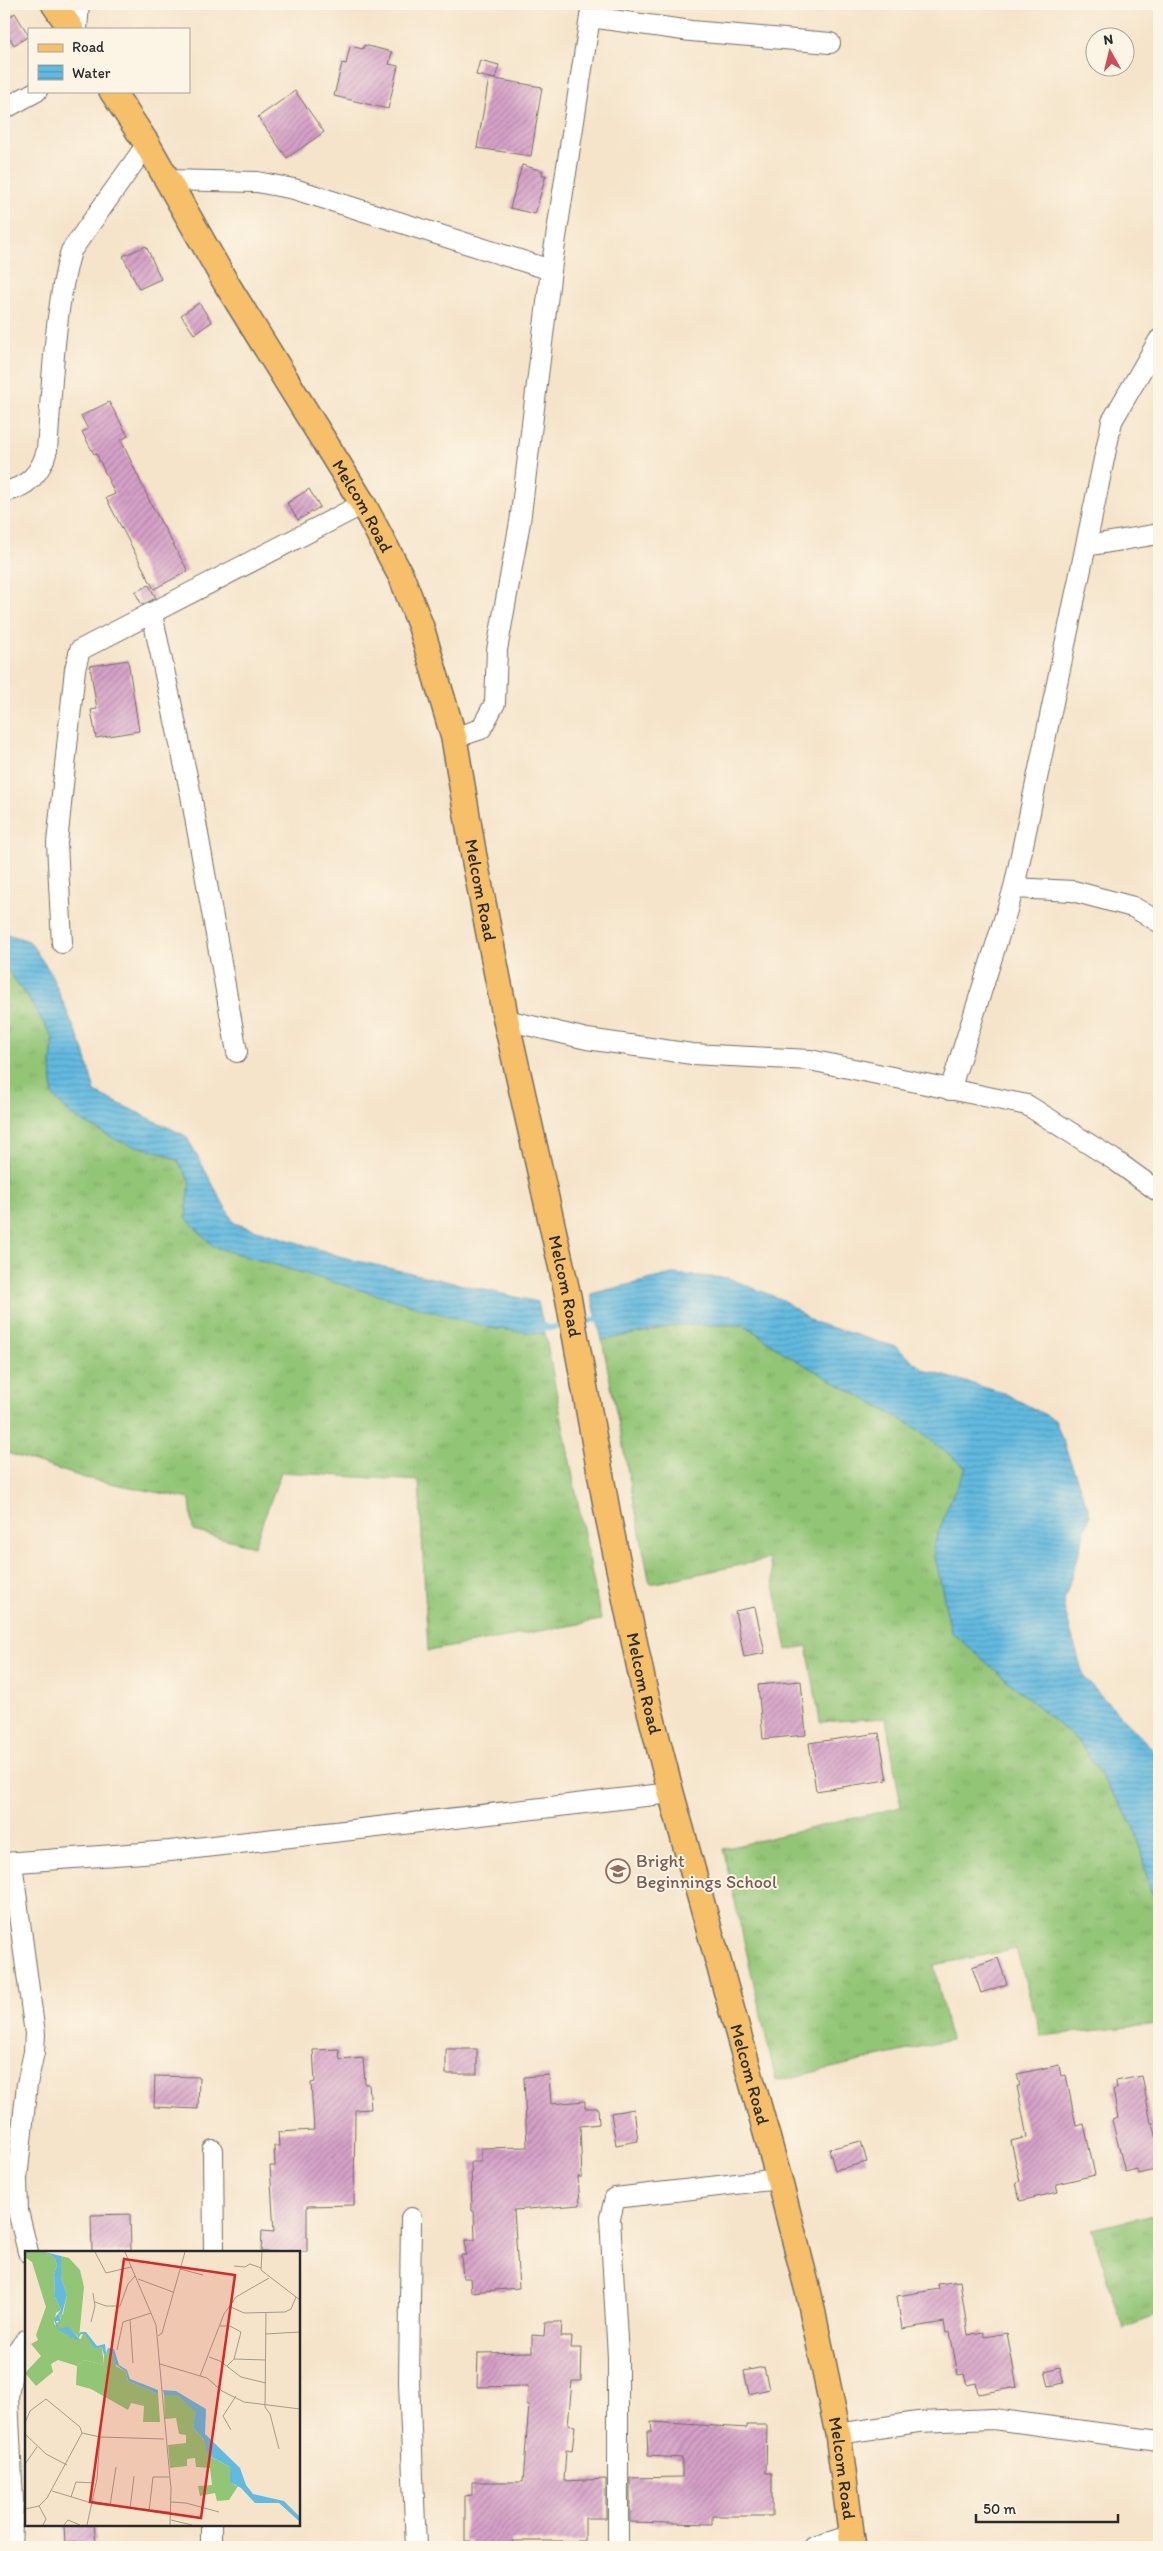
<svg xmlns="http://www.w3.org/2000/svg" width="1163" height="2551" font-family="Itim,sans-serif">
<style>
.grass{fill:url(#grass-tufts);stroke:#5e7850}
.water{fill:url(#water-rules);stroke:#467286}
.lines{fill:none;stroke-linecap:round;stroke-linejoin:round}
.stream{stroke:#62bae0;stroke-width:5.5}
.building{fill:url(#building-hatch)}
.minor-casing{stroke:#726c63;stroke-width:22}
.major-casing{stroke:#726c63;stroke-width:28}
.minor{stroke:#fff;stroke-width:20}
.major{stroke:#f6c06b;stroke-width:25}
.labels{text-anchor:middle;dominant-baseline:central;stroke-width:4;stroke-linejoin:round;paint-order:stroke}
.street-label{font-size:18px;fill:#2b2b2b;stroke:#fcf5e5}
.education-label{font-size:18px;fill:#785e54;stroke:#fcf5e5;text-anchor:start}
.inset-road{fill:none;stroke:#a49a8a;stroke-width:1}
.view{fill:#d62828;fill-opacity:0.15;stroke:#d62828;stroke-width:2.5}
.inset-edge{fill:none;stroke:#2b2b2b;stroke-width:2.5}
</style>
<defs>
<pattern id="grass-tufts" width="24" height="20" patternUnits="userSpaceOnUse" patternTransform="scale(1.25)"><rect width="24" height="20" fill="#92c576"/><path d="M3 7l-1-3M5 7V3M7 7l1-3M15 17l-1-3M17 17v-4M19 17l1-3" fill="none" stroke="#7ea966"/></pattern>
<pattern id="water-rules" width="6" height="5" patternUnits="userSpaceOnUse" patternTransform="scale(1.25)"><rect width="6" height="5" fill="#62bae0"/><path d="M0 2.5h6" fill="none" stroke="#5197b6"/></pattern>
<pattern id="building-hatch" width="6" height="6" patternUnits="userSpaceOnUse" patternTransform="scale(1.25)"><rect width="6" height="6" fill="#d6a1c8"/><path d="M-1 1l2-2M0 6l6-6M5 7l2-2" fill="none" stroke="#ae83a3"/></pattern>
</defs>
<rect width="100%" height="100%" fill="#fcf5e5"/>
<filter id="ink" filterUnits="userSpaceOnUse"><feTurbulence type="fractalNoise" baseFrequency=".02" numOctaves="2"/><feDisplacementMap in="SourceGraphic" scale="10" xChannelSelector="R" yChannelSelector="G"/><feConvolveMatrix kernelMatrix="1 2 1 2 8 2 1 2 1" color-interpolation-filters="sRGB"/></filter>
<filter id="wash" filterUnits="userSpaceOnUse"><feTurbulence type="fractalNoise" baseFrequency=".0096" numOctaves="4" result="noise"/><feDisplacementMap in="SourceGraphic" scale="20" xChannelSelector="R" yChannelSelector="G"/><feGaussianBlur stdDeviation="1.12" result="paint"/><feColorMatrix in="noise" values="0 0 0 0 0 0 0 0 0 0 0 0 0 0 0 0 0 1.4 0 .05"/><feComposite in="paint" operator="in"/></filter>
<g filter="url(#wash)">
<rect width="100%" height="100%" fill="#f5e4ca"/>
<g class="grass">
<polygon points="4,965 29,999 53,1038 51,1065 53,1096 71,1115 120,1141 160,1152 178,1161 190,1182 186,1218 489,1328 545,1334 601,1620 428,1651 419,1481 281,1472 254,1546 193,1531 190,1499 85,1478 4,1452"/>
<polygon points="679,1325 745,1325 787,1355 911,1425 967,1468 950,1501 951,1632 1080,1743 1135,1828 1151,1893 1159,1897 1159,2024 1041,2036 1016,1949 934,1965 950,2040 776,2081 723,1849 901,1807 886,1718 820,1722 807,1646 787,1650 769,1559 650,1584 602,1340"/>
<polygon points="1159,2214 1159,2315 1123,2328 1092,2229"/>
</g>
<g class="water">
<polygon points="4,933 29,941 50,972 84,1051 95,1092 186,1136 234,1223 353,1260 538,1302 545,1334 489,1328 214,1247 186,1218 190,1182 178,1161 160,1152 120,1142 71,1115 53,1096 51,1065 53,1038 29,999 4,965"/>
<polygon points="672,1274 728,1278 783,1300 813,1322 896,1347 924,1370 1004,1393 1055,1420 1090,1514 1063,1604 1084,1678 1159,1756 1159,1897 1151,1893 1135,1828 1080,1743 951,1632 933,1547 950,1501 966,1468 911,1425 787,1355 745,1325 679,1325 602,1340 591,1294"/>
</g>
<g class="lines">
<g class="stream">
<polyline points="578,1323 603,1318"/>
<polyline points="536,1324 550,1328 566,1325"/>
</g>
</g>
<g id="blocks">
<g class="building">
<polygon points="15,13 29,36 14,45 4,28 4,20"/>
<polygon points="364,45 392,52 389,64 398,66 388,109 334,96 342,63 346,64 350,46 363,49"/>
<polygon points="480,60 499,65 495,79 476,75"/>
<polygon points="489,78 542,87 531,156 477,148"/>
<polygon points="295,91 324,132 287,158 258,117"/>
<polygon points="522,165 543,171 542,175 546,175 535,214 510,208"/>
<polygon points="146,246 161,279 139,289 123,256"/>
<polygon points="199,303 212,322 194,334 181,315"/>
<polygon points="109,402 128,436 121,440 151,504 188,571 154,589 106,498 115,494 96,453 94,454 82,432 88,429 81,416"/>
<polygon points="309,489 320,507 298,520 287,503"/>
<polygon points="149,585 156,598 142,605 135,592"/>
<polygon points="128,660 139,731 96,738 91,710 97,709 90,666"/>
<polygon points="755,1607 765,1653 744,1657 735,1611"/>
<polygon points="801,1681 806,1735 763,1739 758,1685"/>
<polygon points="879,1733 887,1780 816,1791 809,1743"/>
<polygon points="998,1958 1007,1984 981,1993 972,1967"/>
<polygon points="339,2049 340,2060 363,2058 365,2084 369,2084 371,2109 355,2110 354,2205 307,2206 307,2252 261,2252 262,2231 274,2232 270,2166 275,2166 274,2146 279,2146 278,2132 314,2130 311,2083 315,2082 313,2050"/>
<rect x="446" y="2049" width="31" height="25"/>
<polygon points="1059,2065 1061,2076 1066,2075 1076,2126 1084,2124 1095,2175 1056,2184 1058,2192 1020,2201 1016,2182 1020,2181 1011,2141 1027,2137 1017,2086 1020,2086 1017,2074"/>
<polygon points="549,2075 551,2104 585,2101 585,2108 598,2108 599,2124 580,2126 582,2177 578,2177 580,2205 514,2210 519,2288 471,2292 470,2278 463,2278 461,2255 466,2255 465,2240 475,2240 474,2211 472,2211 471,2162 481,2162 481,2148 527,2147 524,2077"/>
<polygon points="155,2076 199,2077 198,2109 154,2107"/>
<polygon points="1142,2076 1151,2123 1153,2123 1159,2147 1159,2169 1139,2174 1137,2169 1125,2172 1112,2120 1118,2118 1113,2090 1117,2089 1116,2081"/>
<polygon points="634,2109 638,2141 616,2145 611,2113"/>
<polygon points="861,2141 867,2162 835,2170 829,2149"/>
<polygon points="130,2214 131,2252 92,2252 91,2215"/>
<polygon points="960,2281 968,2335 983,2332 984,2337 1007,2333 1017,2387 978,2394 976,2383 967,2385 964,2374 958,2375 950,2332 946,2333 944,2322 902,2329 897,2296 939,2289 938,2284"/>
<polygon points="545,2322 562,2322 561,2337 572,2337 571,2348 582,2348 581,2381 572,2381 568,2425 575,2426 572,2451 566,2450 564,2481 606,2479 606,2518 585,2518 585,2541 512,2541 512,2547 471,2547 471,2541 465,2541 465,2496 472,2495 472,2482 523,2482 529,2405 527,2405 528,2386 477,2387 478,2353 532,2352 532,2335 544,2336"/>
<polygon points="764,2367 769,2389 749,2394 744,2371"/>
<polygon points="1060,2367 1064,2383 1049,2386 1045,2371"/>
<polygon points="651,2422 747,2428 747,2425 767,2425 766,2473 772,2473 772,2516 712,2516 712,2524 630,2522 630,2478 682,2477 682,2458 648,2456 647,2432 652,2432"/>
<polygon points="64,2525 94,2525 96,2541 65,2543"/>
</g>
</g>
</g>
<g filter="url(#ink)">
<use href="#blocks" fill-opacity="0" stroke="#726c63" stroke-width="1"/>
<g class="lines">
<g class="minor-casing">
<g id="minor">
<polyline points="590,17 691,31 830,43"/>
<polyline points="77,29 79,4"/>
<polyline points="4,109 37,91"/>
<polyline points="166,180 257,182 294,189 551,270"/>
<path d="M4,492c24,-5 37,-19 43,-42 5,-62 7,-140 24,-199l76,-107"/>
<polyline points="1086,546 1159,534"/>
<polyline points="152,614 191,795 237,1052"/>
<polyline points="454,738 481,729 495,703 497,650 520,522 551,270 592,4"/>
<polyline points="1014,888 1073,891 1133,907 1159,922"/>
<polyline points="62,943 57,843 75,669 80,650 363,504"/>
<polyline points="506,1020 587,1039 692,1054 810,1060 1027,1105 1116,1161 1159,1192"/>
<polyline points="950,1090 1014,888 1112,421 1159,340"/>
<polyline points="4,1863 170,1851 671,1793"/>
<polyline points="12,1863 35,2034 34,2052 27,2084 17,2179 18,2211 28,2252"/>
<polyline points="213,2150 214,2252"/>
<polyline points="411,2218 409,2383 416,2547"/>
<polyline points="838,2434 918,2422 993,2419 1159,2441"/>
<polyline points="11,2547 13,2502 8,2397 15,2353 26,2340"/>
<polyline points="211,2547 211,2525"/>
<polyline points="618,2547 618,2357 610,2218 615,2198 779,2179"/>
<polyline points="814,2547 852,2535"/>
</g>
</g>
<g class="major-casing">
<g id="major">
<polyline points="54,4 71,29"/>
<path id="s1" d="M112,91l35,53 79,139 137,221 39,74 19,49 33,111 20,119 32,163 62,276 40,220 36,172 27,105 108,386 30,116 29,139 15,113"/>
</g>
</g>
<use href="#minor" class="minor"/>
<use href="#major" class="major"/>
</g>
</g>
<defs>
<g id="school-ring" transform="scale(1.25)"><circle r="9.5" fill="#fcf5e5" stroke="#8d6e63" stroke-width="1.5"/><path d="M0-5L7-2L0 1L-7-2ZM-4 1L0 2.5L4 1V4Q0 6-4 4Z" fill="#8d6e63"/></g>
</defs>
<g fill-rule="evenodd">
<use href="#school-ring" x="618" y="1871"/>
</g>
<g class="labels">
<g class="street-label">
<text stroke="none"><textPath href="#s1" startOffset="485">Melcom Road</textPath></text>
<text stroke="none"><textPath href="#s1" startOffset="890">Melcom Road</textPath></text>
<text stroke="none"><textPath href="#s1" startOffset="1295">Melcom Road</textPath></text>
<text stroke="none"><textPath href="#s1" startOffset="1700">Melcom Road</textPath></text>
<text stroke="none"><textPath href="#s1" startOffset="2105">Melcom Road</textPath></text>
<text stroke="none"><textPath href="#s1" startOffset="2510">Melcom Road</textPath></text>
</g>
<g class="education-label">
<text x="636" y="1861">Bright<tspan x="636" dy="21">Beginnings School</tspan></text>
</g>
</g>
<g transform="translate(25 2251)">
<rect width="275" height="275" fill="#f5e4ca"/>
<path d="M86,99l5,16 10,6 2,9 30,13 2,28h-17l1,-16 -13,-3 -3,7 -37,-21 -15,-4 1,-19 7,-6 20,5v-10zM139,144h13l20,17 -4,15 11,13 7,17 19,10 4,18 4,1 -9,14 -12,1 -2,-8 -15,3 -2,-10 14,-1 -2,-17 -14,-1 -1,-9 -8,1v7l-17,2 -2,-23 18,-2v-8l-7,-1 -3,-16 -11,1z" fill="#92c576"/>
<path d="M0,1h20l10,6 2,7 -3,9 1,23 6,13 -5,3 -2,11 18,12 9,3 2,-6 6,3 6,13 7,-2 2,18 -20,-5 -7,6 -19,-6 -7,4 2,8 -17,14 -11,-13 16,-17 -10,-12 7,-4 -2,-5 10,-28 -14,-45 -7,-5zM36,5l8,2 11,12 4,17 -5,50 -10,-8h-10l-3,-5 5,-5 -2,-4 4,-1 4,-19 -6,-17z" fill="#92c576"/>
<path d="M20,1l16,4v22l6,17 -5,19 -3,1 2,6h-5l3,8 9,-2 10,10 2,-5h6l11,14 8,-2 1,9 2,-5 6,1 5,16 8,5 3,9 28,11v4l-30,-13 -2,-9 -11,-8 -4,-14 -7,5 -2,-8 -7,2 -10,-15h-4l-4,6 -20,-11 -3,-10 7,-9 -6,-13 -1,-23 3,-9 -2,-7zM138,139l13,1 30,18 -1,25 35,34 6,17 7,9 31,7 16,16v5l-21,-19h-24l-14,-15 -11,-6v-15l-22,-12 -4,-15 -11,-13 3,-15 -19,-17h-13z" fill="#62bae0"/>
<path class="inset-road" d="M70,1l11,21 25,-6M100,1l31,73 15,164 -1,36M237,1l-1,18 39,30M209,15l11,1 5,-3 11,4M155,18l23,6M113,28l35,13M70,51l11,4h14l8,-22 7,-8M206,56l13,6 41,-1 6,-3 5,-12M241,61l-1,95 5,7 9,35M105,69l3,43M66,71l4,-16 -2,-13M195,75h10l11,6 -7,27 -7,7M240,83l35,-2M133,85l4,-3 23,-81M92,99l6,-28 28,-9M184,106l11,4 21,16 25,6M209,108l32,1M135,113l47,14 15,13 22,11 56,7M175,125l24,-62 12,-17 33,-19M0,172l5,-12 16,-12 34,28 2,6M206,179l-8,-14 13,-20M0,183l21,20 21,11M0,213l12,-17M27,240l43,13 75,8M46,246l5,-15 18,1M146,251l15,1 33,9M14,255l7,13 -3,6M85,255l6,-39M0,258l14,-3 8,-8 35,-65 18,4 64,2M105,258l4,-33M124,260l4,-34h16M146,269l21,5M39,274l4,-5 12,5M62,274l10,-46 3,-42"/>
<path class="view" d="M99,8l111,16 -34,243 -111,-16z"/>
<rect width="275" height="275" class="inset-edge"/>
</g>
<rect width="1163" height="2551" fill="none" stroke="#fcf5e5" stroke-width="20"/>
<rect x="28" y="28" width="162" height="65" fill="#fcf5e5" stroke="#a8a49b"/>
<rect x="38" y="44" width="25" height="8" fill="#f6c06b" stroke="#a8a49b"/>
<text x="72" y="52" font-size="15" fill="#2b2b2b">Road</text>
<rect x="38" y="65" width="25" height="15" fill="url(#water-rules)" stroke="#a8a49b"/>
<text x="72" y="78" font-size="15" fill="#2b2b2b">Water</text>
<g transform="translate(1110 52) rotate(352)"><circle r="24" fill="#fcf5e5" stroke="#a8a49b"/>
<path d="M0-4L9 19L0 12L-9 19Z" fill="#d1495b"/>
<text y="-8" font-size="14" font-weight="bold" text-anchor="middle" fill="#2b2b2b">N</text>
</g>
<path d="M976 2514v8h142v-8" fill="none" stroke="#2b2b2b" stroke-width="2.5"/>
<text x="983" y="2514" font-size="15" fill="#2b2b2b" stroke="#fcf5e5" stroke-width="4" paint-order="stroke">50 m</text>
</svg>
